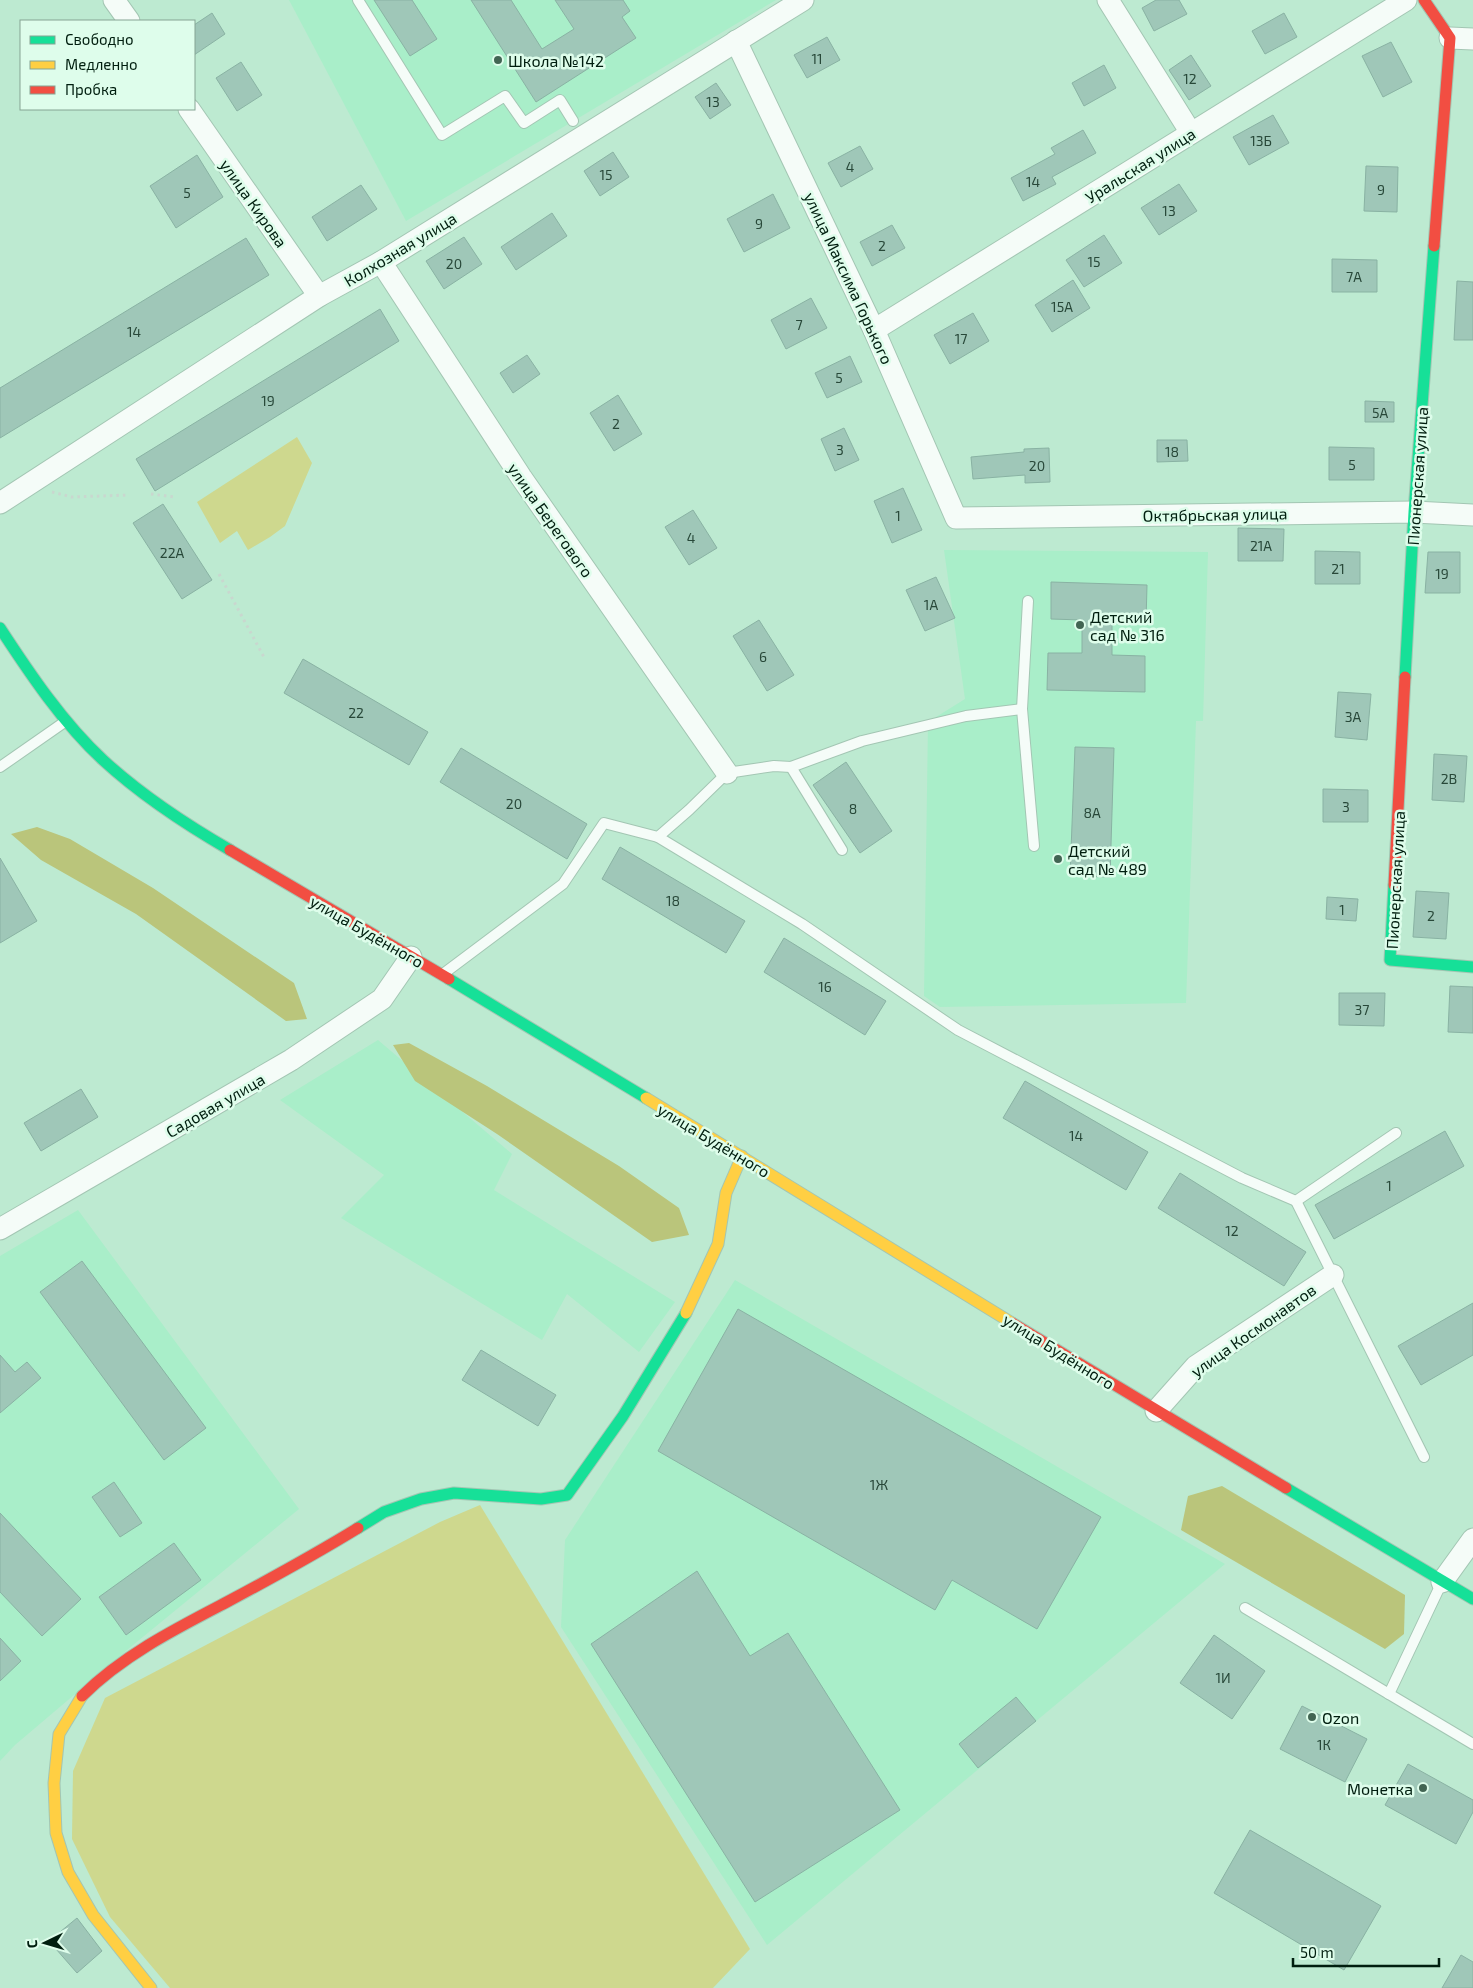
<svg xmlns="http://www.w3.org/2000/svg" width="1473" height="1988" font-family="'Exo 2',sans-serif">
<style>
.built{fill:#a9eec9}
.green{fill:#ced88e}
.forest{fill:#bac57b}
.building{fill:#9fc7b8;stroke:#89b2a3}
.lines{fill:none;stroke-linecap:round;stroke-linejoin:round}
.lane-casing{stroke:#a3c6b3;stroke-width:12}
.street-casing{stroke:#a3c6b3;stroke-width:23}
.fast-casing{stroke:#a3c6b3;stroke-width:13}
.slow-casing{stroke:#a3c6b3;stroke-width:13}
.jam-casing{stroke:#a3c6b3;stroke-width:13}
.path{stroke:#c9d7cf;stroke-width:3;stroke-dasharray:2.5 4;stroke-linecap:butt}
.lane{stroke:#f5fcf8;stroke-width:10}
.street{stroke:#f5fcf8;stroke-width:21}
.fast{stroke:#16e098;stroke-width:11}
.slow{stroke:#ffcf43;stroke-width:11}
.jam{stroke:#f24e42;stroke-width:11}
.poi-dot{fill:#426553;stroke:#defdeb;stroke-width:2}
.labels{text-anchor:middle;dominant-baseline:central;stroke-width:5;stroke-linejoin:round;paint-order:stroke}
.number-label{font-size:14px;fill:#284839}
.poi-label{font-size:16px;fill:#001e0f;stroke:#defdeb;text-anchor:start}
.street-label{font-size:16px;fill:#001e0f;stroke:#defdeb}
</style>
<rect width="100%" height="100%" fill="#bdead1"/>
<g class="built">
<polygon points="289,0 776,0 406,221"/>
<polygon points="944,550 1208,552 1203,721 1196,721 1186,1003 940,1007 924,996 928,722 965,699"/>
<polygon points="378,1040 512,1154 494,1190 675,1302 639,1352 567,1294 542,1340 341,1218 384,1175 280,1100"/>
<polygon points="78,1210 299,1509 127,1650 15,1745 0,1761 0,1256"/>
<polygon points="735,1280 1225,1564 767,1945 561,1627 565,1540"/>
</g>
<g class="green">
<polygon points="297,437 312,463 285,526 270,537 248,550 237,531 220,543 197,502"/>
<polygon points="480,1505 750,1949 713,1988 170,1988 110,1917 72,1839 73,1771 105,1698 440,1522"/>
</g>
<g class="forest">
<polygon points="37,827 70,839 153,888 294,983 307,1019 286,1021 136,914 41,860 11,834"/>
<polygon points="409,1043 487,1086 619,1166 679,1208 689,1235 652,1242 497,1134 415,1081 393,1045"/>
<polygon points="1222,1486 1405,1595 1404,1634 1385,1649 1181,1530 1188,1496"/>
</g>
<g class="building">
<polygon points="374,0 412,0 437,39 410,56"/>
<polygon points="471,0 511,0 542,49 574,29 555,0 623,0 630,11 622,17 636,38 536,102"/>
<polygon points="1156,0 1179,0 1187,14 1154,31 1142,8"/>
<polygon points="212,13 225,34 194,55 194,25"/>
<polygon points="1284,13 1297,37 1265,54 1252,31"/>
<polygon points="827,37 840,60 807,78 794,55"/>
<polygon points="1391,42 1412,82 1383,97 1362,56"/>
<polygon points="1191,55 1211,86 1189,100 1169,70"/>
<polygon points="241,62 262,95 237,111 216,78"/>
<polygon points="1104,65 1116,88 1084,106 1072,83"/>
<polygon points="716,83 731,105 710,119 695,97"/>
<polygon points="1273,115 1289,143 1249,165 1233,137"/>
<polygon points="1083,130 1096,153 1052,177 1056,184 1023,201 1011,178 1055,154 1051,148"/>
<polygon points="860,146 873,169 841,187 828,163"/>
<polygon points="613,152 629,177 600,196 584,171"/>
<polygon points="197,155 223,197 176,228 150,186"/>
<polygon points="1366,166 1398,167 1397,212 1364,211"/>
<polygon points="1179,184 1197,211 1159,235 1141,208"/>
<polygon points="361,185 377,209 327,241 312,217"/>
<polygon points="773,194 790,228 744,252 727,219"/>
<polygon points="552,213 567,236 516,270 501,247"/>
<polygon points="892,225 905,248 872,266 860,242"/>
<polygon points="1104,235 1122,263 1084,287 1066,260"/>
<polygon points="464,237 482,264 444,289 426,261"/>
<polygon points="246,238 269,275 0,438 0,388"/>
<polygon points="1332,259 1377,260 1377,292 1332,292"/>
<polygon points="1073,280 1090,308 1052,332 1035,305"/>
<polygon points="1457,281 1473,282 1473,340 1454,340"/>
<polygon points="811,298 827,328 786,349 771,320"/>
<polygon points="380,309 399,341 155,491 136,459"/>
<polygon points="973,313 989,341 950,364 934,335"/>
<polygon points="527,355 540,374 513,393 500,373"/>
<polygon points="850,356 862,382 827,398 815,373"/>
<polygon points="618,395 642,434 614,451 590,413"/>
<polygon points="1365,401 1394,402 1394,422 1365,422"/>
<polygon points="844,428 859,460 835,471 821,439"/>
<polygon points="1157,440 1187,440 1188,461 1157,462"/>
<polygon points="1329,447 1374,448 1374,480 1329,480"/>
<polygon points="1049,448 1050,482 1025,483 1025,475 973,479 971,457 1024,452 1024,449"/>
<polygon points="903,488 922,530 892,543 874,501"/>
<polygon points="163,504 212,580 182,599 133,523"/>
<polygon points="693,510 717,548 689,565 665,527"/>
<polygon points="1238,528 1284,529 1283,561 1238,561"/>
<polygon points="1315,551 1360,552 1360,584 1315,584"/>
<polygon points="1428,552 1460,552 1460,593 1425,593"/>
<polygon points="936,577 955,618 925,631 906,590"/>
<polygon points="1051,582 1147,585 1146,622 1112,621 1112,655 1145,656 1145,692 1047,690 1048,653 1082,653 1082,620 1051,619"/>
<polygon points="759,620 794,675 767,691 733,636"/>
<polygon points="303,659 428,732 409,765 284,693"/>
<polygon points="1338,692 1371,694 1367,740 1335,737"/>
<polygon points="1075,747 1114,748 1110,877 1070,876"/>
<polygon points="461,748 587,824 567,859 440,782"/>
<polygon points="1434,754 1467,756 1464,802 1432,800"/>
<polygon points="846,762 892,831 860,853 813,785"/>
<polygon points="1323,789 1368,790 1368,822 1323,822"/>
<polygon points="620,847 745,921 726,953 602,879"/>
<polygon points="0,858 37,921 0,943"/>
<polygon points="1416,891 1449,893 1446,939 1413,937"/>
<polygon points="1327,897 1358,899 1356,921 1326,919"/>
<polygon points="784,938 886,1001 865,1035 764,972"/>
<polygon points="1450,986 1473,987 1473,1033 1448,1032"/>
<polygon points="1339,993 1385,993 1384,1026 1339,1025"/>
<polygon points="1025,1081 1148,1152 1126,1190 1003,1118"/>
<polygon points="81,1089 98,1117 41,1151 24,1123"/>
<polygon points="1445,1131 1464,1166 1334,1239 1315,1205"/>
<polygon points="1180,1173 1306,1252 1284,1286 1158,1208"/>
<polygon points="82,1261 206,1428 164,1460 40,1292"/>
<polygon points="1473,1303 1473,1355 1421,1385 1398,1346"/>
<polygon points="738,1309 1101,1517 1037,1629 952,1580 935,1610 658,1451"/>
<polygon points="481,1350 556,1395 538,1426 462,1380"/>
<polygon points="0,1355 15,1372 27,1362 41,1378 0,1413"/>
<polygon points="114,1482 142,1523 120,1537 92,1497"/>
<polygon points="0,1513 81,1599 42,1636 0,1592"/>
<polygon points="174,1543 201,1580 126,1635 99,1597"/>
<polygon points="697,1571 750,1656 788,1633 900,1810 755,1902 591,1644"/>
<polygon points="1214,1635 1265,1671 1232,1719 1180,1683"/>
<polygon points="0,1638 21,1661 0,1681"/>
<polygon points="1016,1697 1036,1721 978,1768 959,1744"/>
<polygon points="1302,1706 1367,1739 1345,1782 1280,1749"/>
<polygon points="1408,1764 1473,1800 1473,1812 1456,1844 1385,1805"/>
<polygon points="1250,1830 1381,1906 1344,1970 1214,1893"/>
<polygon points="77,1918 102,1951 77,1973 49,1941"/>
<polygon points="1461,1955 1473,1962 1473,1988 1442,1988"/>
</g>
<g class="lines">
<g class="lane-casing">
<g id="lane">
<polyline points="358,0 442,135 505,96 524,123 560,100 573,121"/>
<polyline points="1028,601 1022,709 1034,846"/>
<polyline points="0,767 66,721"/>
<polyline points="791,767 842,850"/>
<polyline points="658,837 802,924 958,1030 1242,1178 1296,1201 1396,1133"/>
<polyline points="443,974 563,884 604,823 658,837 689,810 727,773 774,766 791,767 862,741 966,716 1022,709"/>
<polyline points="1296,1201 1424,1457"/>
<polyline points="1442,1582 1389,1694 1473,1744"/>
<polyline points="1245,1608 1389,1694"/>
</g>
</g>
<g class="street-casing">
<g id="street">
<polyline points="114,0 129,21"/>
<polyline points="1108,0 1191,133"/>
<polyline points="1450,38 1473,39"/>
<polyline points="736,41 874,330 956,518 1414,512 1473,515"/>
<polyline points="189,109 319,296"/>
<polyline points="381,262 521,477 727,773"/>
<polyline points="874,330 1406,0"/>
<polyline points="0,503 319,296 381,262 803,0"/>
<polyline points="0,1229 291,1060 382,999 411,957"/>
<polyline points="1156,1411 1196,1366 1333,1275"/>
<polyline points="1442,1582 1473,1539"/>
</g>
</g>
<g class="fast-casing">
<g id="fast">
<path d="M0,628c30,46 63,95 103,132 38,35 82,64 127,90"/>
<polyline points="1405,677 1414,512 1434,246"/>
<polyline points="1394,885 1390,960 1473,967"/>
<polyline points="449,979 646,1098"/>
<polyline points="1286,1488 1473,1599"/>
<polyline points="358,1528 384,1512 421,1499 454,1493 541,1499 567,1495 623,1416 686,1313"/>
</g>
</g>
<g class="slow-casing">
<g id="slow">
<polyline points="646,1098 1012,1323"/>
<polyline points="686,1313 718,1244 726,1193 742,1156"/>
<polyline points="82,1696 59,1734 54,1783 56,1833 68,1872 93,1915 151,1988"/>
</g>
</g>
<g class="jam-casing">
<g id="jam">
<polyline points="1424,0 1450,38 1434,246"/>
<polyline points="230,850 449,979"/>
<polyline points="1394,885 1405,677"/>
<polyline points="1012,1323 1286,1488"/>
<path d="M82,1696c40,-40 93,-67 143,-93 45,-24 89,-48 133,-75"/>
</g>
</g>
<g class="path">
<polyline points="52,492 72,497 129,495"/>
<polyline points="151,494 175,497"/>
<polyline points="219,574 265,659"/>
</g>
<use href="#lane" class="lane"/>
<use href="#street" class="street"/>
<use href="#fast" class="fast"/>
<use href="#slow" class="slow"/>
<use href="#jam" class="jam"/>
</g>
<g class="poi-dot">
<circle cx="498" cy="60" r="5"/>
<circle cx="1080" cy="625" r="5"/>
<circle cx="1058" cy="859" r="5"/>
<circle cx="1312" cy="1717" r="5"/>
<circle cx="1423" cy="1788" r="5"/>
</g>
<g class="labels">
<g class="number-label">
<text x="817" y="58">11</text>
<text x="1190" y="78">12</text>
<text x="713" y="101">13</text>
<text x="1261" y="140">13Б</text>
<text x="850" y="166">4</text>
<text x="606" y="174">15</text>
<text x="1033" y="181">14</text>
<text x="1381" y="189">9</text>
<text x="187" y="192">5</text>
<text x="1169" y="210">13</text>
<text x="759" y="223">9</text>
<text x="882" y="245">2</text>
<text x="1094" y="261">15</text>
<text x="454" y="263">20</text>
<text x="1354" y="276">7А</text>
<text x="1062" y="306">15А</text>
<text x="799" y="324">7</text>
<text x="134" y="331">14</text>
<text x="961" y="338">17</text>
<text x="839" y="377">5</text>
<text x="268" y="400">19</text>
<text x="1380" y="412">5А</text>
<text x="616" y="423">2</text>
<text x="840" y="449">3</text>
<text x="1172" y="451">18</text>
<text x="1352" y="464">5</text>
<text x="1037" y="465">20</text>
<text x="898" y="515">1</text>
<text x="691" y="537">4</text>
<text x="1261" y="545">21А</text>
<text x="172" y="552">22А</text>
<text x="1338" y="568">21</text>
<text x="1442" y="573">19</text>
<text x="931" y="604">1А</text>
<text x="763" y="656">6</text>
<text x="356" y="712">22</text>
<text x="1353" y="716">3А</text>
<text x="1449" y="778">2В</text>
<text x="514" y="803">20</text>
<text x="1346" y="806">3</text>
<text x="853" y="808">8</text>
<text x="1092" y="812">8А</text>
<text x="673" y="900">18</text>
<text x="1342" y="909">1</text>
<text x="1431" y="915">2</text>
<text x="825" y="986">16</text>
<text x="1362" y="1009">37</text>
<text x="1076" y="1135">14</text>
<text x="1389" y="1185">1</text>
<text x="1232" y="1230">12</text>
<text x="879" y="1484">1Ж</text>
<text x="1223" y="1677">1И</text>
<text x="1324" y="1744">1К</text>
</g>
<g class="poi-label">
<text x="508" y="60">Школа №142</text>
<text x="1090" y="616">Детский<tspan x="1090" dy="18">сад № 316</tspan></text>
<text x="1068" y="850">Детский<tspan x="1068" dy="18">сад № 489</tspan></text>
<text x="1322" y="1717">Ozon</text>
<text x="1413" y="1788" text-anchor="end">Монетка</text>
</g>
<g class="street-label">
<text transform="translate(1140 165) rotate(-32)">Уральская улица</text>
<text transform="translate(254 203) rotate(55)">улица Кирова</text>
<text transform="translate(400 249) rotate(-31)">Колхозная улица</text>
<text transform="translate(849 278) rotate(65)">улица Максима Горького</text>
<text transform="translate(1417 476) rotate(-86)">Пионерская улица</text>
<text transform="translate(1215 514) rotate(-1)">Октябрьская улица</text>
<text transform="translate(551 520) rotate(55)">улица Берегового</text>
<text transform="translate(1395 880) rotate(-87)">Пионерская улица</text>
<text transform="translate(367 931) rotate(30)">улица Будённого</text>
<text transform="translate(215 1105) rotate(-30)">Садовая улица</text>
<text transform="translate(714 1140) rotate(31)">улица Будённого</text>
<text transform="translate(1253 1330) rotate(-35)">улица Космонавтов</text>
<text transform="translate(1059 1351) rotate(32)">улица Будённого</text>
</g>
</g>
<rect x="20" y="20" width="175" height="90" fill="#defdeb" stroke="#85a493"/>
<rect x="30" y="36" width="25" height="8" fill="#16e098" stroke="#85a493"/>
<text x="65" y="45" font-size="15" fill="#001e0f">Свободно</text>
<rect x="30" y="61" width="25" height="8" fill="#ffcf43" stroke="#85a493"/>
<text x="65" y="70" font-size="15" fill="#001e0f">Медленно</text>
<rect x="30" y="86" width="25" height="8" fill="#f24e42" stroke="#85a493"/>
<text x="65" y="95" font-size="15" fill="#001e0f">Пробка</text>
<g transform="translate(45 1943) rotate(265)" stroke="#defdeb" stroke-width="4" paint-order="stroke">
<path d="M0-4L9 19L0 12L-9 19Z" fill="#001e0f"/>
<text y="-8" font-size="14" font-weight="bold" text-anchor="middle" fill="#001e0f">С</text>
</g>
<path d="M1293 1958v8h146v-8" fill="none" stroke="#001e0f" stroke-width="2.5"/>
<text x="1300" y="1958" font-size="15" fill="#001e0f" stroke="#defdeb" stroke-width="4" paint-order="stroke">50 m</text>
</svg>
